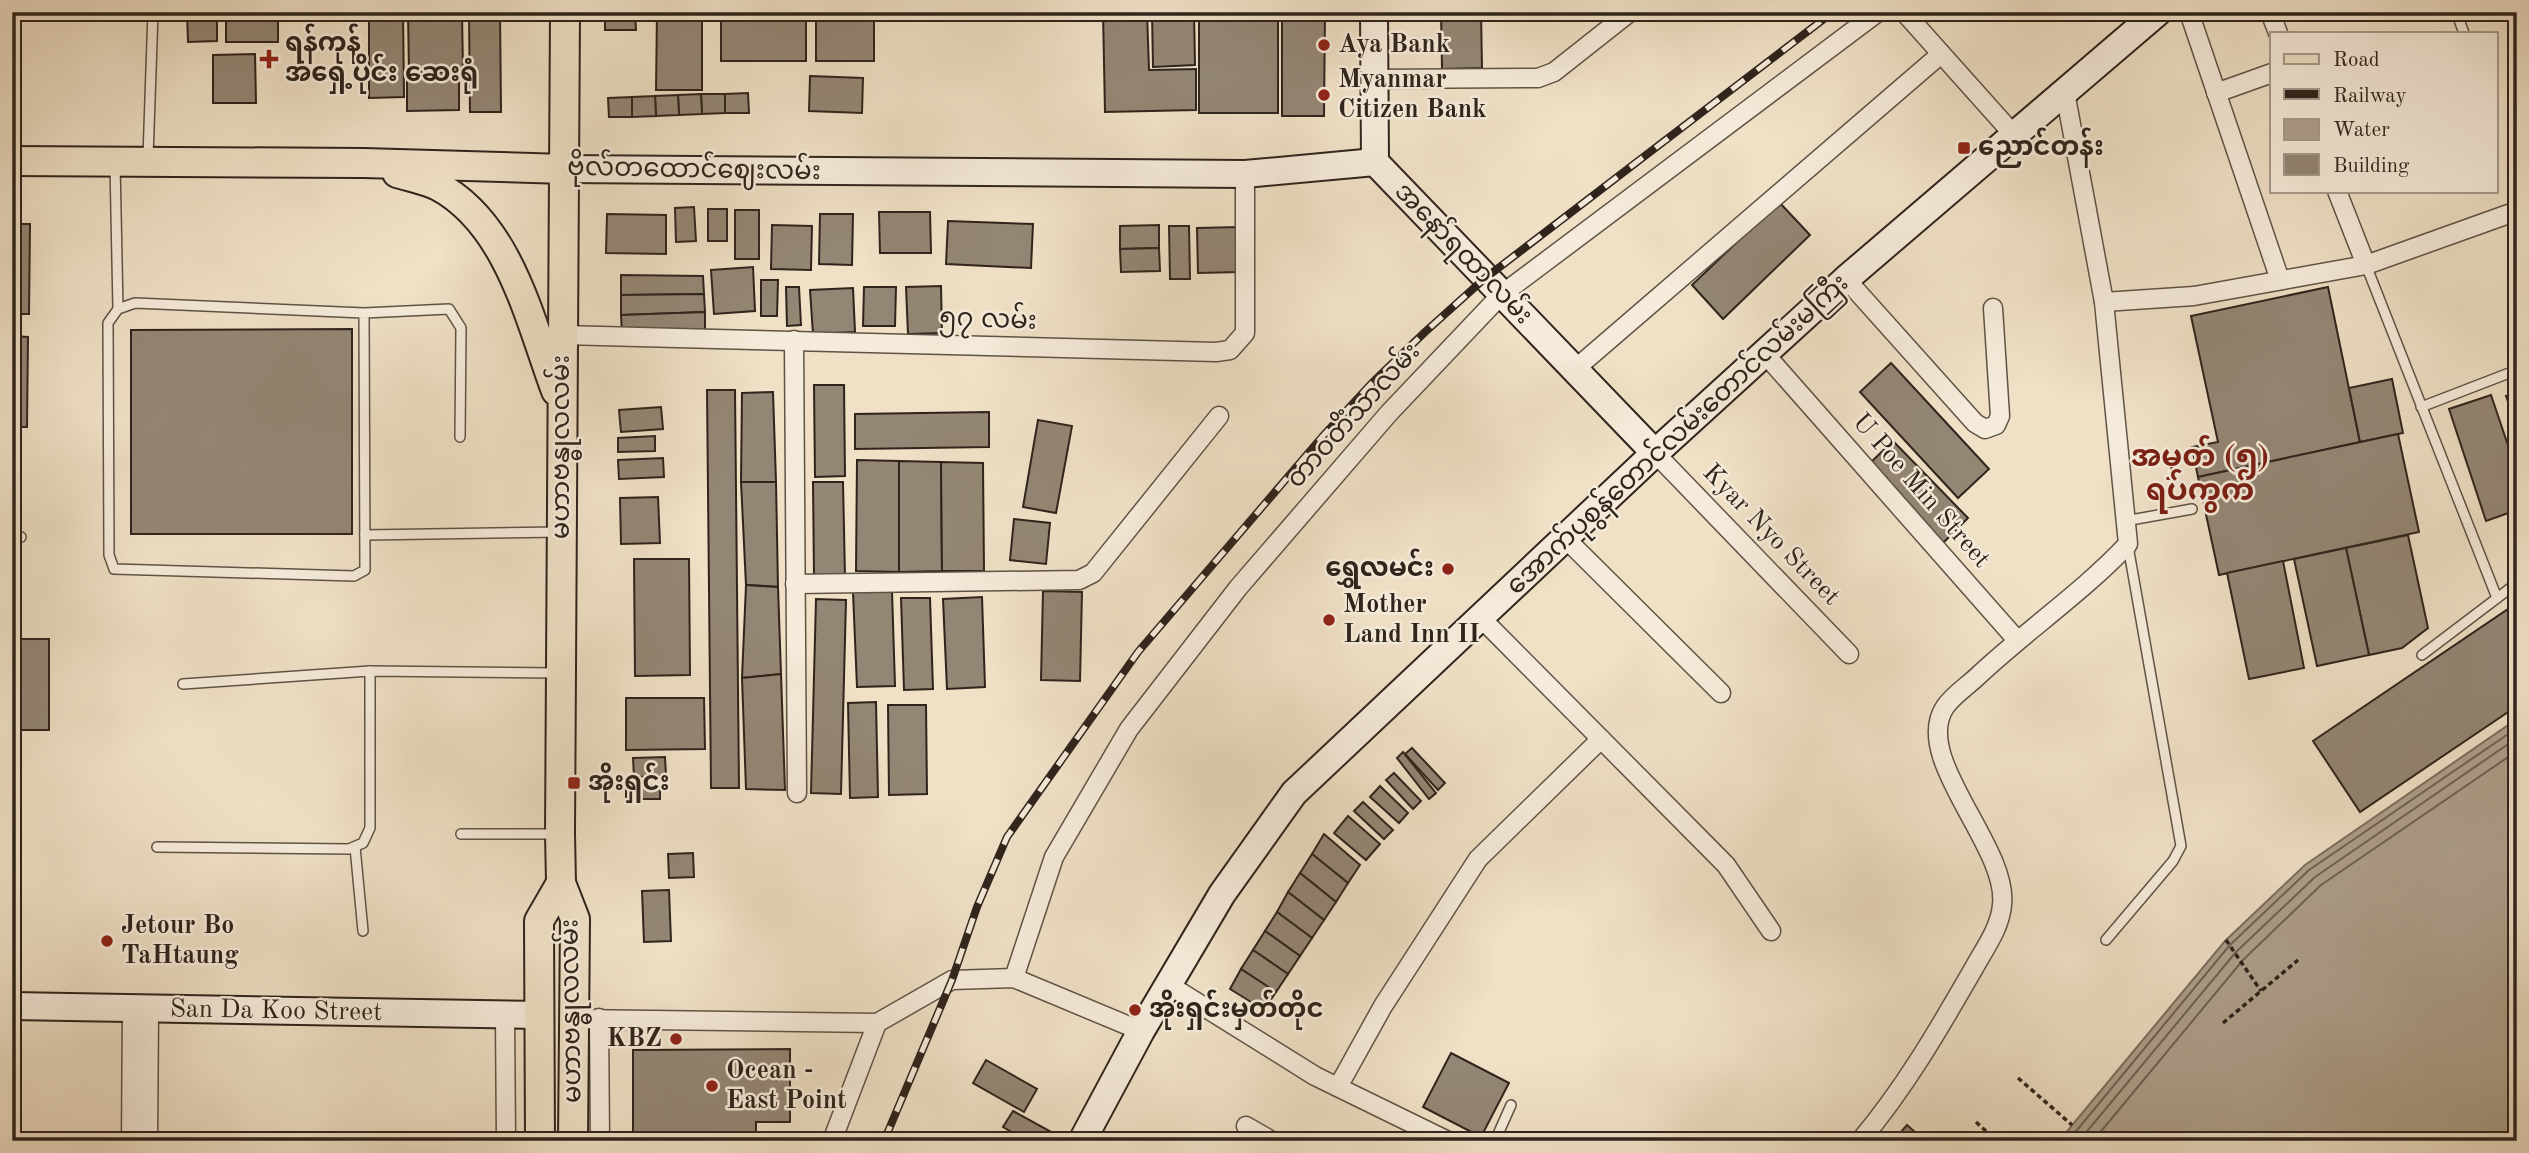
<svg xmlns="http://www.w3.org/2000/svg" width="2529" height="1153" font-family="'Old Standard TT','Noto Sans Myanmar',serif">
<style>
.water{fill:#aea08c;stroke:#7b6e5f;stroke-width:2}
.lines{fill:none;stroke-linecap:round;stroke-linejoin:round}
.shore{stroke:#6e6254;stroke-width:2}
.building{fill:#938674;stroke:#2f241c;stroke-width:2}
.lane-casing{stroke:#5f5346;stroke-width:12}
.street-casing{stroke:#5f5346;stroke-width:21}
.secondary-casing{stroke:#2f241c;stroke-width:30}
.primary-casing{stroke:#2f241c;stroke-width:32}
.path{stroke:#2f241c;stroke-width:3.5;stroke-dasharray:5 3.5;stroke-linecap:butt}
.lane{stroke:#f5ebda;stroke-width:9}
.street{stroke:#f5ebda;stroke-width:18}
.secondary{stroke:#f5ebda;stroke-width:26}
.primary{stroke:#efe0c6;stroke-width:28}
.rail-casing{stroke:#2f241c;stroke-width:8}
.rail{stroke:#f5ebda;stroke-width:5;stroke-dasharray:16;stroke-linecap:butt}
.poi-dot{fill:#8f2418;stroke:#f5ebda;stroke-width:2.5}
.labels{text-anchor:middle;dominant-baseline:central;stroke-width:5;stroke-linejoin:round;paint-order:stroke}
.poi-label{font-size:26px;font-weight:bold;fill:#2f241c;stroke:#f5ebda;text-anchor:start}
.street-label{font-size:26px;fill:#2f241c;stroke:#f5ebda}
.quarter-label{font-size:30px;font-weight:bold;fill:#7a1f14;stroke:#f5ebda}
</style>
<rect width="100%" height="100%" fill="#efe0c6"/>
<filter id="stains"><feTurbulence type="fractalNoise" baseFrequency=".00286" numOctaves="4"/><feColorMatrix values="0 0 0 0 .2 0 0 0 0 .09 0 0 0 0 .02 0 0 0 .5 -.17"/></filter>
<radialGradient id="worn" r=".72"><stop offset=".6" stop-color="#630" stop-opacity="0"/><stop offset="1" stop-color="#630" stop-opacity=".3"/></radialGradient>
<polygon class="water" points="2517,719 2517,1141 2059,1141 2225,941 2305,865"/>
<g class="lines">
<g class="shore">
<polyline points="2068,1141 2229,946 2309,870 2517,728"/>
<polyline points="2079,1141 2236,952 2315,877 2517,738"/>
<polyline points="2093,1141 2243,960 2321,885 2517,751"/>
</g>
</g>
<g class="building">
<polygon points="187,12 217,12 217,41 188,42"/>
<rect x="226" y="12" width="52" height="30"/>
<polygon points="369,12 403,12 404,97 369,98"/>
<polygon points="408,12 462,12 463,72 409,73"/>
<polygon points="469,12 500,12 501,112 470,112"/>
<polygon points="605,12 635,12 636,30 605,30"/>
<polygon points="657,12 702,12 702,90 656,90"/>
<rect x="816" y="12" width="58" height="49"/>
<polygon points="1103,12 1147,12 1149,70 1196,69 1196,110 1105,112"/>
<polygon points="1152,12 1194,12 1195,65 1153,67"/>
<rect x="1199" y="12" width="79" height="101"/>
<polygon points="1282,12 1325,12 1324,116 1282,116"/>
<polygon points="1441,12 1481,12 1482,68 1442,69"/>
<rect x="721" y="15" width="85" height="46"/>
<polygon points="255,54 256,103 213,103 213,55"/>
<polygon points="459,72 459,110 407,111 407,73"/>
<polygon points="810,76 863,78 862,113 809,111"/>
<polygon points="748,93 749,113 725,113 725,94"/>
<polygon points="701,94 725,94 725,113 702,114"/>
<polygon points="701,94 702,114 679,115 678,95"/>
<polygon points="678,95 679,115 656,116 655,96"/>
<polygon points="655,96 656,116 632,117 632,97"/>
<polygon points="632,97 632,117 609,117 608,98"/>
<polygon points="1779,202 1810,235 1723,319 1692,285"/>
<polygon points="694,207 696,241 676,242 675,208"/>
<rect x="708" y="209" width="19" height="32"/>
<rect x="735" y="210" width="24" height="49"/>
<polygon points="879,212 930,212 931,253 880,253"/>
<polygon points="607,214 666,215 666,254 606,253"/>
<polygon points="820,214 853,214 852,265 819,264"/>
<polygon points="948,221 1033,224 1031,268 946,264"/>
<polygon points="12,224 30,224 29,314 12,314"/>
<polygon points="772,225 812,226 811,270 771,269"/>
<polygon points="1159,225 1159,248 1120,249 1120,226"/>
<polygon points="1169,226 1189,226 1190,279 1170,279"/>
<polygon points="1239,227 1240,272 1198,273 1197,228"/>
<polygon points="1159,248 1160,271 1121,272 1120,249"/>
<polygon points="753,267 755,311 714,314 711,270"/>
<polygon points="621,275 703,276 704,294 621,295"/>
<polygon points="761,280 778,280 777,316 761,316"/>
<polygon points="941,286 942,333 908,334 906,287"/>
<polygon points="786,287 799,287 801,325 787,326"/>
<polygon points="864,287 896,287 895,326 863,326"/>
<polygon points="2328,287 2360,442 2198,477 2192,447 2218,442 2191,316"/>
<polygon points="853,288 855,332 813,334 810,290"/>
<polygon points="704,294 705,312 621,315 621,295"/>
<polygon points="705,312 705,330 622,334 621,315"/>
<polygon points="352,329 352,534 131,534 131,330"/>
<polygon points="12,336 28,337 27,427 12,427"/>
<polygon points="1891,363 1989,469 1958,498 1860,392"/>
<polygon points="2392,379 2403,433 2360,442 2349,388"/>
<polygon points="814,385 844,385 845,476 815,477"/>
<polygon points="707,390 735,390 739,788 711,788"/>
<polygon points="773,392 776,482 741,482 742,393"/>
<polygon points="2517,393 2517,427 2506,396"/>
<polygon points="2491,395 2517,472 2517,510 2486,521 2449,409"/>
<polygon points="661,407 663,429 621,432 619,410"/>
<polygon points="989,412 989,447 855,449 855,414"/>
<polygon points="1038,420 1072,426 1056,513 1023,507"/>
<polygon points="2398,434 2419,532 2219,575 2198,477"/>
<polygon points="655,436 655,451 618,452 618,438"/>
<polygon points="1893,441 1968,518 1943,543 1868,465"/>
<rect x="12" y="449" width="9" height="64"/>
<polygon points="663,458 664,477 619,479 618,460"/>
<polygon points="857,460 899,461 899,572 856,571"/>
<polygon points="899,461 941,462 942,571 899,572"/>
<polygon points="941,462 983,463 984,571 942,571"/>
<polygon points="741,482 776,482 778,587 746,585"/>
<polygon points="813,482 843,482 845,577 814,577"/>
<polygon points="658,497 660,543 621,544 620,498"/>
<polygon points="1014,519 1050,523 1046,564 1010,560"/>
<polygon points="2408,535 2428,628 2402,648 2369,655 2346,548"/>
<polygon points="2346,548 2369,655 2317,666 2294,559"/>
<polygon points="634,559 689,559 690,675 635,676"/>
<polygon points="2283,561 2304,668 2249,679 2227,573"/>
<polygon points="746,585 778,587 781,674 742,678"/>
<polygon points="892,591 895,686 857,687 853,592"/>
<polygon points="1043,591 1082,592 1080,681 1041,680"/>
<polygon points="982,597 985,687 947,689 943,599"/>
<polygon points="901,598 930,598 933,689 904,690"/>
<polygon points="816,599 846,600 841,794 811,793"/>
<polygon points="2517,603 2517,706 2360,812 2313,741"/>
<rect x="12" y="639" width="37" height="91"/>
<polygon points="781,674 785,790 746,789 742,678"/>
<polygon points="626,698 704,698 705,749 626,750"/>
<polygon points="876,702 878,797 850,798 848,703"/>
<polygon points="888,705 926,705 927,794 889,795"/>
<polygon points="1412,748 1445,783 1438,790 1405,754"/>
<polygon points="1403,752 1436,793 1429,799 1397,758"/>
<polygon points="665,757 666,776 634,777 633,758"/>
<polygon points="1394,773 1421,801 1413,809 1386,780"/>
<rect x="626" y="785" width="34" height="14"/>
<polygon points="1380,786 1408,813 1399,823 1370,797"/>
<polygon points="1363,802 1393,830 1384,839 1354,811"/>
<polygon points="1348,816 1380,844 1366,860 1334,833"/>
<polygon points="1324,834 1360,865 1348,883 1312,854"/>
<polygon points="693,853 694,877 669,878 668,854"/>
<polygon points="1312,854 1348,883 1336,902 1300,873"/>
<polygon points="1300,873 1336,902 1324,920 1288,892"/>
<polygon points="669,890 671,941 644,942 642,891"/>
<polygon points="1288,892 1324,920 1312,938 1277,912"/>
<polygon points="1277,912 1312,938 1300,956 1265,931"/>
<polygon points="1265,931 1300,956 1288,974 1253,950"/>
<polygon points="1253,950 1288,974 1276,992 1241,969"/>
<polygon points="1241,969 1276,992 1264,1010 1230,989"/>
<polygon points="790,1049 790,1122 756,1122 756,1141 633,1141 633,1050"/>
<polygon points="1451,1053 1509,1083 1481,1137 1423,1107"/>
<polygon points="986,1060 1037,1089 1024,1112 973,1083"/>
<polygon points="1013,1111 1053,1133 1049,1141 1027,1141 1003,1127"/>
<polygon points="1907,1125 1925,1141 1893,1141"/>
</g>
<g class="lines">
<g class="lane-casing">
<g id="lane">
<polyline points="2456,12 2464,33"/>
<polyline points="148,157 153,12"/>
<polyline points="115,164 118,309"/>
<polyline points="2366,265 2497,598"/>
<polyline points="364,313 365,570 354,576 114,569 109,555 108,323 118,309 135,303 364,313 449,309 461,328 460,437"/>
<polyline points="2421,407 2517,370"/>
<polyline points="2125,521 2192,509"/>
<polyline points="365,535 560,532"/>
<polyline points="12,537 21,537"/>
<polyline points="2422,655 2517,583"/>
<polyline points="183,684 370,671 556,673"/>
<polyline points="461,834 557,834"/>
<polyline points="157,847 349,849 363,843 370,828 370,671"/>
<polyline points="355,847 363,931"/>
<polyline points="2106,940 2173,861 2181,846 2128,546"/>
<polyline points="1495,1141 1511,1105"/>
</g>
</g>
<g class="street-casing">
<g id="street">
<polyline points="1904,12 2013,134"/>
<polyline points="2189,12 2280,280"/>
<polyline points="2270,12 2278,33"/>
<polyline points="1374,79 1538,78 1554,72 1630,12"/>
<polyline points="2216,93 2272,73"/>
<polyline points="2337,191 2366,265"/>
<polyline points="1846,279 1975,423 1985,429 1996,425 2000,416 1993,308"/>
<polyline points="2104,302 2194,296 2366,265 2517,211"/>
<polyline points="562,335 1216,352 1230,350 1245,333 1245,174"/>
<polyline points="794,340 797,793"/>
<polyline points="1765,354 2017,640"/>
<polyline points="1574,370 1941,54"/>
<polyline points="1655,453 1849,654"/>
<polyline points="1566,539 1721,693"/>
<polyline points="795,584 1079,580 1093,573 1219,416"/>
<polyline points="1481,618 1726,865 1771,931"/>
<polyline points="1014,978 1054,857 1129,729 1238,588 1389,413 1501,295 1878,12"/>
<polyline points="1169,985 1315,1076 1448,1141"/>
<polyline points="505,1015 506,1141"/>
<polyline points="599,1018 600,1141"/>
<polyline points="575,1019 877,1023 952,980 1014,978 1141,1031"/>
<polyline points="1338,1087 1383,1006 1478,859 1601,739"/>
<polyline points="1246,1126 1272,1141"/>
<polyline points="131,1141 132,1008"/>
<polyline points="148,1141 149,1009"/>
<polyline points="832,1141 877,1023"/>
<path d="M1860,1141c45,-53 80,-114 114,-173 11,-20 26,-40 28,-63 7,-58 -91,-147 -57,-198 8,-12 24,-22 35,-33 47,-44 103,-82 148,-130l-24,-242 -39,-210"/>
</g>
</g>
<g class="secondary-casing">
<g id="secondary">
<polyline points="1374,12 1375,162 1655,453"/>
<polyline points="565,169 1245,174 1375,162"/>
<polyline points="12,1006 539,1015"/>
<polyline points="1082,1141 1141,1031 1222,894 1294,793 1655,453 1846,279 2158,12"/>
</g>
</g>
<g class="primary-casing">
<g id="primary">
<polyline points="565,12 560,834 561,883 575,919 573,1141"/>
<polyline points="12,161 364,163 565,169"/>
<path d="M397,173c13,4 29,7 41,13 71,38 92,135 118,205"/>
<polyline points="540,1141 539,921 561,883"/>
</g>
</g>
<g class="path">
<polyline points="2226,940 2261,991"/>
<polyline points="2223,1023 2298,960"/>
<polyline points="2018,1078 2072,1125"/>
<polyline points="1976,1122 1997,1141"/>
</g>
<use href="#lane" class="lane"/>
<use href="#street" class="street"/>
<use href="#secondary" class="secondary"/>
<use href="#primary" class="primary"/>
<g class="rail-casing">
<polyline id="rail" points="884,1141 952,980 977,907 1007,837 1138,652 1322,437 1372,383 1425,332 1484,279 1833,12"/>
</g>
<use href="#rail" class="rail"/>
</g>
<g class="poi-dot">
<circle cx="1324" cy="45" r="7"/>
<path d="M265.5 48.5h7v7h7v7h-7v7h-7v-7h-7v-7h7z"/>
<circle cx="1324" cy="95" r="7"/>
<rect x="1957" y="141" width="14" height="14" rx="3.5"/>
<circle cx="1448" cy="569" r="7"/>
<circle cx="1329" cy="620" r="7"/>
<rect x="567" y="776" width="14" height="14" rx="3.5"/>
<circle cx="107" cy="941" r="7"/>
<circle cx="1135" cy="1010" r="7"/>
<circle cx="676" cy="1039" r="7"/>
<circle cx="712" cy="1086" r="7"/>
</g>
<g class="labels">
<g class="poi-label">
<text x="285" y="44">ရန်ကုန်<tspan x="285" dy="30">အရှေ့ပိုင်း ဆေးရုံ</tspan></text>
<text x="1338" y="45">Aya Bank</text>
<text x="1338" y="80">Myanmar<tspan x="1338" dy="30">Citizen Bank</tspan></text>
<text x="1978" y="148">ညောင်တန်း</text>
<text x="1434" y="569" text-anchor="end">ရွှေလမင်း</text>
<text x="1343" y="605">Mother<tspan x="1343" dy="30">Land Inn II</tspan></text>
<text x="588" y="783">အိုးရှင်း</text>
<text x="121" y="926">Jetour Bo<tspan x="121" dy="30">TaHtaung</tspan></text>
<text x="1149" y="1010">အိုးရှင်းမှတ်တိုင</text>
<text x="662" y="1039" text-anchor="end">KBZ</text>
<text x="726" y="1071">Ocean -<tspan x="726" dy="30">East Point</tspan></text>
</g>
<g class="street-label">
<text transform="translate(694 170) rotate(1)">ဗိုလ်တထောင်ဈေးလမ်း</text>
<text transform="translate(1463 254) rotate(46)">အနော်ရထာလမ်း</text>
<text transform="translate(988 320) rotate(2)">၅၇ လမ်း</text>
<text transform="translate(1354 416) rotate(-48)">တာဝတိံသာလမ်း</text>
<text transform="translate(1678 435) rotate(-43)">အောက်ပုစွန်တောင်လမ်းတောင်လမ်းမကြီး</text>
<text transform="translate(562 447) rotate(-90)">မဟာဗန္ဓုလလမ်း</text>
<text transform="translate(1921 491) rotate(49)">U Poe Min Street</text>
<text transform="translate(1771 535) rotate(46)">Kyar Nyo Street</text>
<text transform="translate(276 1011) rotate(1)">San Da Koo Street</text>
<text transform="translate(572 1011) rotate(-91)">မဟာဗန္ဓုလလမ်း</text>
</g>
<g class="quarter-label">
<text x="2200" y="458">အမှတ် (၅)<tspan x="2200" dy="34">ရပ်ကွက်</tspan></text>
</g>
</g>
<rect width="2529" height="1153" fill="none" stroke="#efe0c6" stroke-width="42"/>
<rect x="14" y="14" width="2501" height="1125" fill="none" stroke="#2f241c" stroke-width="3.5"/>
<rect x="21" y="21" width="2487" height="1111" fill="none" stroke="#2f241c" stroke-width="2"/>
<rect x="2270" y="32" width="228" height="161" fill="#f5ebda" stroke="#a69b8e" stroke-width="2"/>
<rect x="2284" y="54" width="35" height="10" fill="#efe0c6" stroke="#a69b8e" stroke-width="2"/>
<text x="2333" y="66" font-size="21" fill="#2f241c">Road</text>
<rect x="2284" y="89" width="35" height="10" fill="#2f241c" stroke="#a69b8e" stroke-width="2"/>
<text x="2333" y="102" font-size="21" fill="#2f241c">Railway</text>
<rect x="2284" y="119" width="35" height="21" fill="#aea08c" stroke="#a69b8e" stroke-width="2"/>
<text x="2333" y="136" font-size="21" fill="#2f241c">Water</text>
<rect x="2284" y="154" width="35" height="21" fill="#938674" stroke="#a69b8e" stroke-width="2"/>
<text x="2333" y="172" font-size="21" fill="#2f241c">Building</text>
<rect width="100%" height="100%" filter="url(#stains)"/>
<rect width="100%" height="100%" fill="url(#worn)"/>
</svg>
